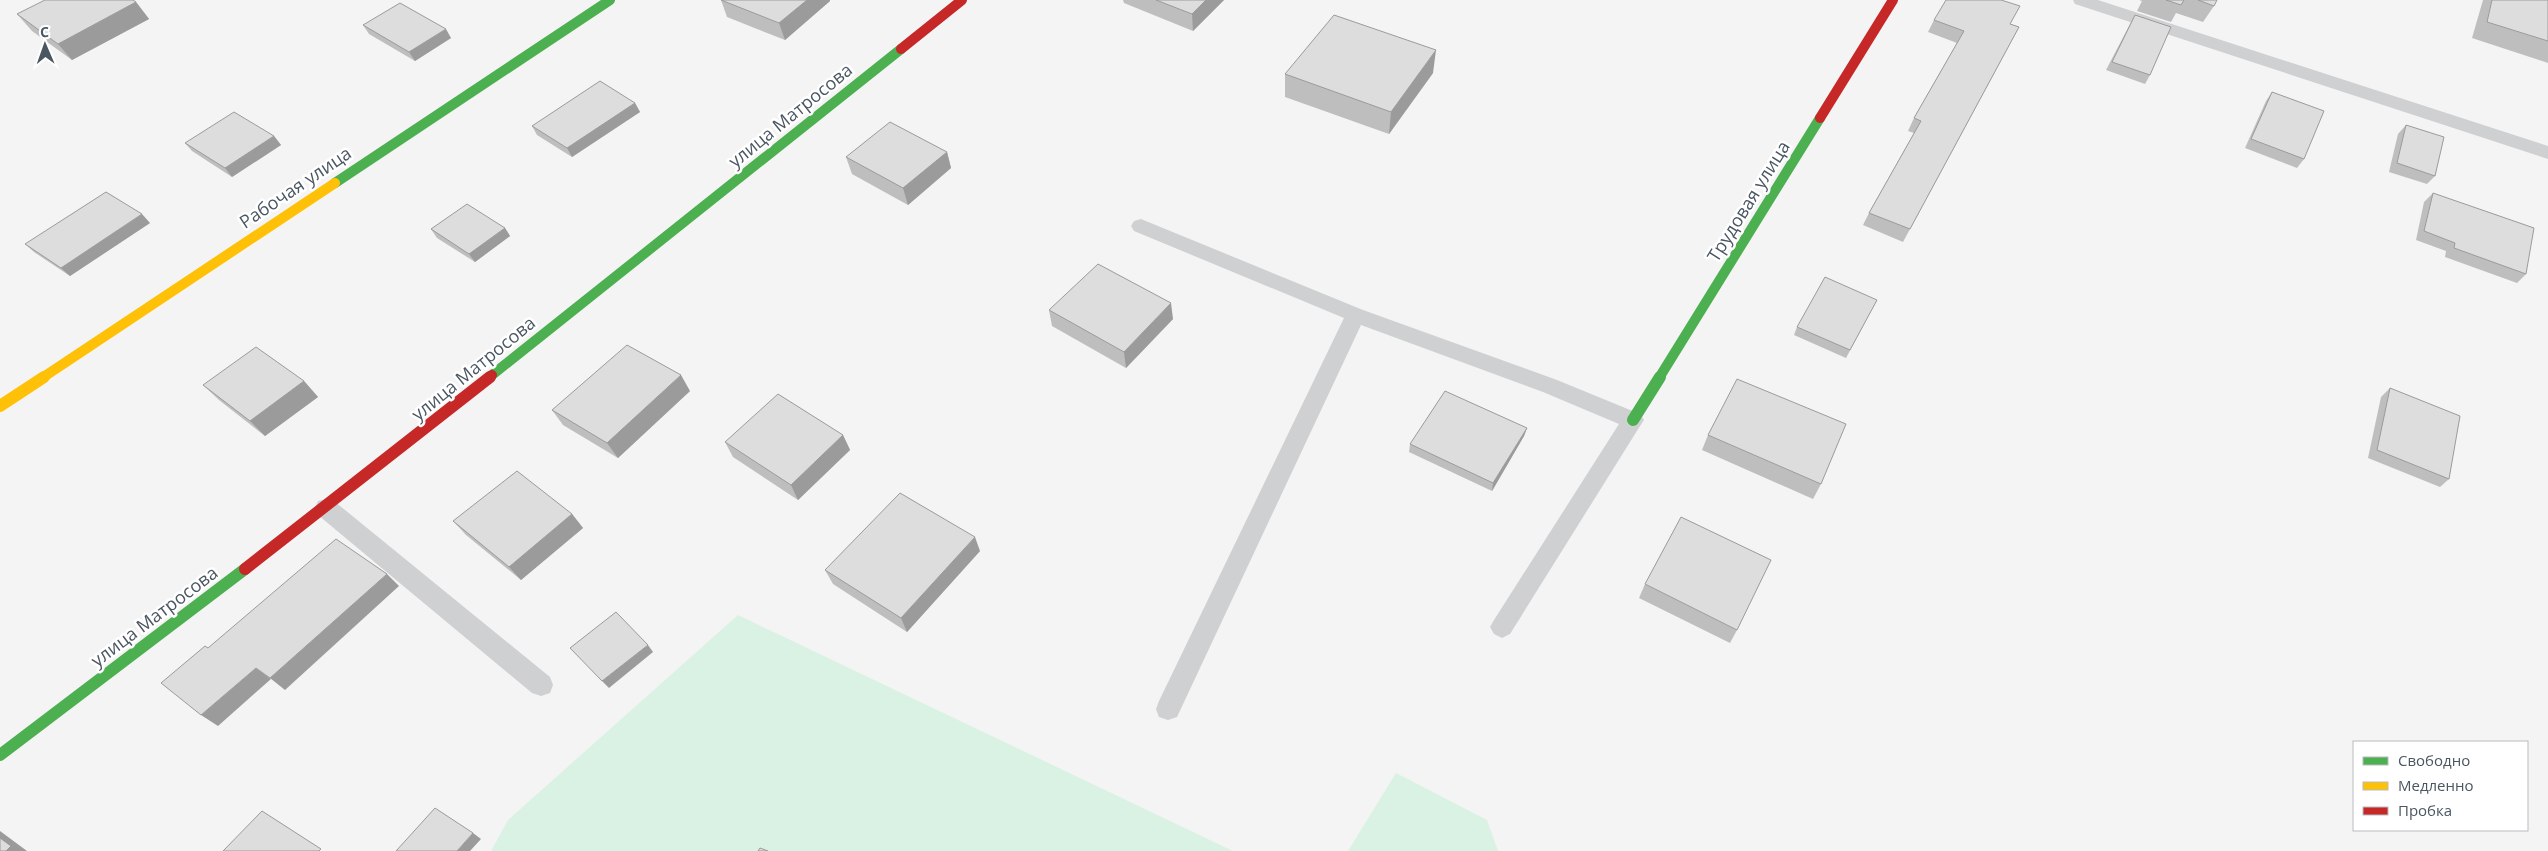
<svg xmlns="http://www.w3.org/2000/svg" width="2548" height="851" font-family="'Open Sans',sans-serif">
<style>
.green{fill:#d9f2e3}
.lines{fill:none;stroke-linecap:round;stroke-linejoin:round}
.lane{fill:#ced0d2;fill-rule:evenodd}
.fast-far1{stroke:#4caf50;stroke-width:10}
.fast{stroke:#4caf50;stroke-width:12}
.slow-far1{stroke:#ffc107;stroke-width:10}
.slow{stroke:#ffc107;stroke-width:12}
.jam-far1{stroke:#c62828;stroke-width:10}
.jam{stroke:#c62828;stroke-width:12}
.wall{fill:#bebebf}
.shaded-wall{fill:#9b9b9b}
.building{fill:#ddddde;stroke:#9b9b9b}
.labels{text-anchor:middle;dominant-baseline:central;stroke-width:5;stroke-linejoin:round;paint-order:stroke}
.street-label{font-size:18px;fill:#4a5661;stroke:#fff}
</style>
<rect width="100%" height="100%" fill="#f4f4f4"/>
<g class="green">
<polygon points="738,615 1233,851 491,851 508,820"/>
<polygon points="1396,773 1487,820 1498,851 1348,851"/>
</g>
<g class="lines">
<g class="lane">
<polygon points="2073,0 2098,0 2548,146 2548,159 2075,4"/>
<polygon points="1141,219 1363,310 1557,380 1640,414 1644,420 1640,426 1510,634 1502,638 1494,634 1490,627 1494,620 1619,424 1543,392 1361,325 1177,717 1168,720 1159,717 1156,709 1159,701 1344,318 1134,231 1131,226 1134,221"/>
<polygon points="326,499 334,501 550,677 553,685 550,693 541,696 532,693 318,515 315,508 318,501"/>
</g>
<g class="fast-far1">
<polyline points="335,183 610,0"/>
<polyline points="492,375 901,49"/>
<polyline points="1659,378 1820,118"/>
</g>
<g class="fast">
<polyline points="1633,420 1660,377"/>
<polyline points="0,755 245,569"/>
</g>
<polyline class="slow-far1" points="42,378 335,183"/>
<polyline class="slow" points="0,406 44,377"/>
<g class="jam-far1">
<polyline points="901,49 962,0"/>
<polyline points="1820,118 1893,0"/>
<polyline points="488,378 492,375"/>
</g>
<polyline class="jam" points="245,569 490,377"/>
</g>
<g class="wall">
<polygon points="721,0 830,1 785,40 727,17"/>
<polygon points="1123,0 1224,0 1193,31 1124,3"/>
<polygon points="2139,0 2217,0 2214,6 2203,22 2176,13 2171,22 2137,11 2142,1"/>
<polygon points="2483,0 2548,0 2548,63 2472,38"/>
<polygon points="136,2 149,19 72,60 32,31 17,14"/>
<polygon points="2135,15 2150,75 2145,84 2106,70 2130,24"/>
<polygon points="1934,20 2011,24 2019,27 1903,242 1863,225 1869,213 1914,133 1908,131 1914,118 1957,43 1928,32"/>
<polygon points="363,25 451,38 415,61 369,34"/>
<polygon points="1433,73 1389,134 1285,97 1285,74"/>
<polygon points="2272,92 2304,159 2297,168 2245,148 2266,101"/>
<polygon points="635,103 640,112 572,157 537,135 532,126"/>
<polygon points="2406,125 2435,176 2427,184 2389,172 2398,134"/>
<polygon points="274,136 281,145 232,177 192,151 185,143"/>
<polygon points="947,152 951,168 908,205 852,174 846,157"/>
<polygon points="2433,193 2526,274 2517,283 2445,257 2446,251 2416,240 2424,202"/>
<polygon points="150,223 70,276 34,252 25,244"/>
<polygon points="505,228 510,236 475,262 437,238 431,229"/>
<polygon points="1877,300 1846,358 1794,335 1797,327"/>
<polygon points="1049,310 1173,319 1126,368 1052,326"/>
<polygon points="304,381 318,397 265,436 219,400 203,385"/>
<polygon points="2390,388 2449,479 2440,487 2368,458 2381,397"/>
<polygon points="690,391 618,458 563,425 552,410"/>
<polygon points="1527,428 1524,436 1492,491 1409,452 1410,444"/>
<polygon points="843,435 850,450 798,500 733,457 725,442"/>
<polygon points="1708,435 1821,484 1813,499 1702,450"/>
<polygon points="572,514 583,528 521,580 466,535 453,521"/>
<polygon points="980,551 907,632 833,584 825,570"/>
<polygon points="1645,584 1737,630 1730,643 1639,598"/>
</g>
<g class="shaded-wall">
<polygon points="807,0 830,0 830,1 785,40 779,23"/>
<polygon points="1206,0 1224,0 1193,31 1192,14"/>
<polygon points="136,2 149,19 72,60 58,44"/>
<polygon points="446,29 451,38 415,61 409,52"/>
<polygon points="1436,50 1433,73 1389,134 1391,112"/>
<polygon points="635,103 640,112 572,157 567,148"/>
<polygon points="274,136 281,145 232,177 225,168"/>
<polygon points="947,152 951,168 908,205 903,188"/>
<polygon points="142,214 150,223 70,276 61,268"/>
<polygon points="505,228 510,236 475,262 469,254"/>
<polygon points="1171,303 1173,319 1126,368 1124,352"/>
<polygon points="681,375 690,391 618,458 607,443"/>
<polygon points="304,381 318,397 265,436 250,421"/>
<polygon points="1527,428 1524,436 1492,491 1493,483"/>
<polygon points="843,435 850,450 798,500 791,485"/>
<polygon points="572,514 583,528 521,580 509,567"/>
<polygon points="975,537 980,551 907,632 901,618"/>
<polygon points="387,574 399,586 285,690 270,678"/>
<polygon points="648,645 653,652 609,688 602,681"/>
<polygon points="256,668 271,679 218,726 201,715"/>
<polygon points="0,831 27,851 6,851 0,838"/>
<polygon points="473,833 481,839 470,851 457,851"/>
</g>
<g class="building">
<polygon points="45,0 133,0 136,2 58,44 17,14"/>
<polygon points="721,0 807,0 779,23"/>
<polygon points="1156,0 1206,0 1192,14"/>
<polygon points="1946,0 2001,0 2020,6 2010,24 2019,27 1910,229 1869,213 1921,121 1914,118 1964,31 1934,20"/>
<polygon points="2166,0 2184,0 2181,5"/>
<polygon points="2198,0 2217,0 2214,6"/>
<polygon points="2492,0 2548,0 2548,41 2487,22"/>
<polygon points="400,3 446,29 409,52 363,25"/>
<polygon points="1334,15 1436,50 1391,112 1285,74"/>
<polygon points="2135,15 2171,27 2150,75 2112,62"/>
<polygon points="600,81 635,103 567,148 532,126"/>
<polygon points="2272,92 2324,111 2304,159 2251,139"/>
<polygon points="234,112 274,136 225,168 185,143"/>
<polygon points="890,122 947,152 903,188 846,157"/>
<polygon points="2406,125 2444,137 2435,176 2397,163"/>
<polygon points="106,192 142,214 61,268 25,244"/>
<polygon points="2433,193 2534,228 2526,274 2454,248 2455,243 2424,231"/>
<polygon points="467,204 505,228 469,254 431,229"/>
<polygon points="1098,264 1171,303 1124,352 1049,310"/>
<polygon points="1825,277 1877,300 1850,350 1797,327"/>
<polygon points="627,345 681,375 607,443 552,410"/>
<polygon points="256,347 304,381 250,421 203,385"/>
<polygon points="1737,379 1846,424 1821,484 1708,435"/>
<polygon points="2390,388 2460,416 2449,479 2377,450"/>
<polygon points="1445,391 1527,428 1493,483 1410,444"/>
<polygon points="778,394 843,435 791,485 725,442"/>
<polygon points="517,471 572,514 509,567 453,521"/>
<polygon points="900,493 975,537 901,618 825,570"/>
<polygon points="1681,517 1771,560 1737,630 1645,584"/>
<polygon points="336,539 387,574 270,678 256,668 201,715 161,683 205,646 208,648"/>
<polygon points="616,612 648,645 602,681 570,648"/>
<polygon points="435,808 473,833 457,851 396,851"/>
<polygon points="262,811 321,849 319,851 223,851"/>
<polygon points="0,838 11,846 6,851 0,851"/>
<polygon points="760,848 768,851 758,851"/>
</g>
<g class="labels">
<g class="street-label">
<text transform="translate(790 115) rotate(-39)">улица Матросова</text>
<text transform="translate(295 187) rotate(-34)">Рабочая улица</text>
<text transform="translate(1748 201) rotate(-58)">Трудовая улица</text>
<text transform="translate(473 368) rotate(-39)">улица Матросова</text>
<text transform="translate(154 616) rotate(-37)">улица Матросова</text>
</g>
</g>
<rect x="2353" y="741" width="175" height="90" fill="#ffffff" stroke="#b7bbc0"/>
<rect x="2363" y="757" width="25" height="8" fill="#4caf50" stroke="#b7bbc0"/>
<text x="2398" y="766" font-size="15" fill="#4a5661">Свободно</text>
<rect x="2363" y="782" width="25" height="8" fill="#ffc107" stroke="#b7bbc0"/>
<text x="2398" y="791" font-size="15" fill="#4a5661">Медленно</text>
<rect x="2363" y="807" width="25" height="8" fill="#c62828" stroke="#b7bbc0"/>
<text x="2398" y="816" font-size="15" fill="#4a5661">Пробка</text>
<g transform="translate(45 45) rotate(358)" stroke="#ffffff" stroke-width="4" paint-order="stroke">
<path d="M0-4L9 19L0 12L-9 19Z" fill="#4a5661"/>
<text y="-8" font-size="14" font-weight="bold" text-anchor="middle" fill="#4a5661">С</text>
</g>
</svg>
